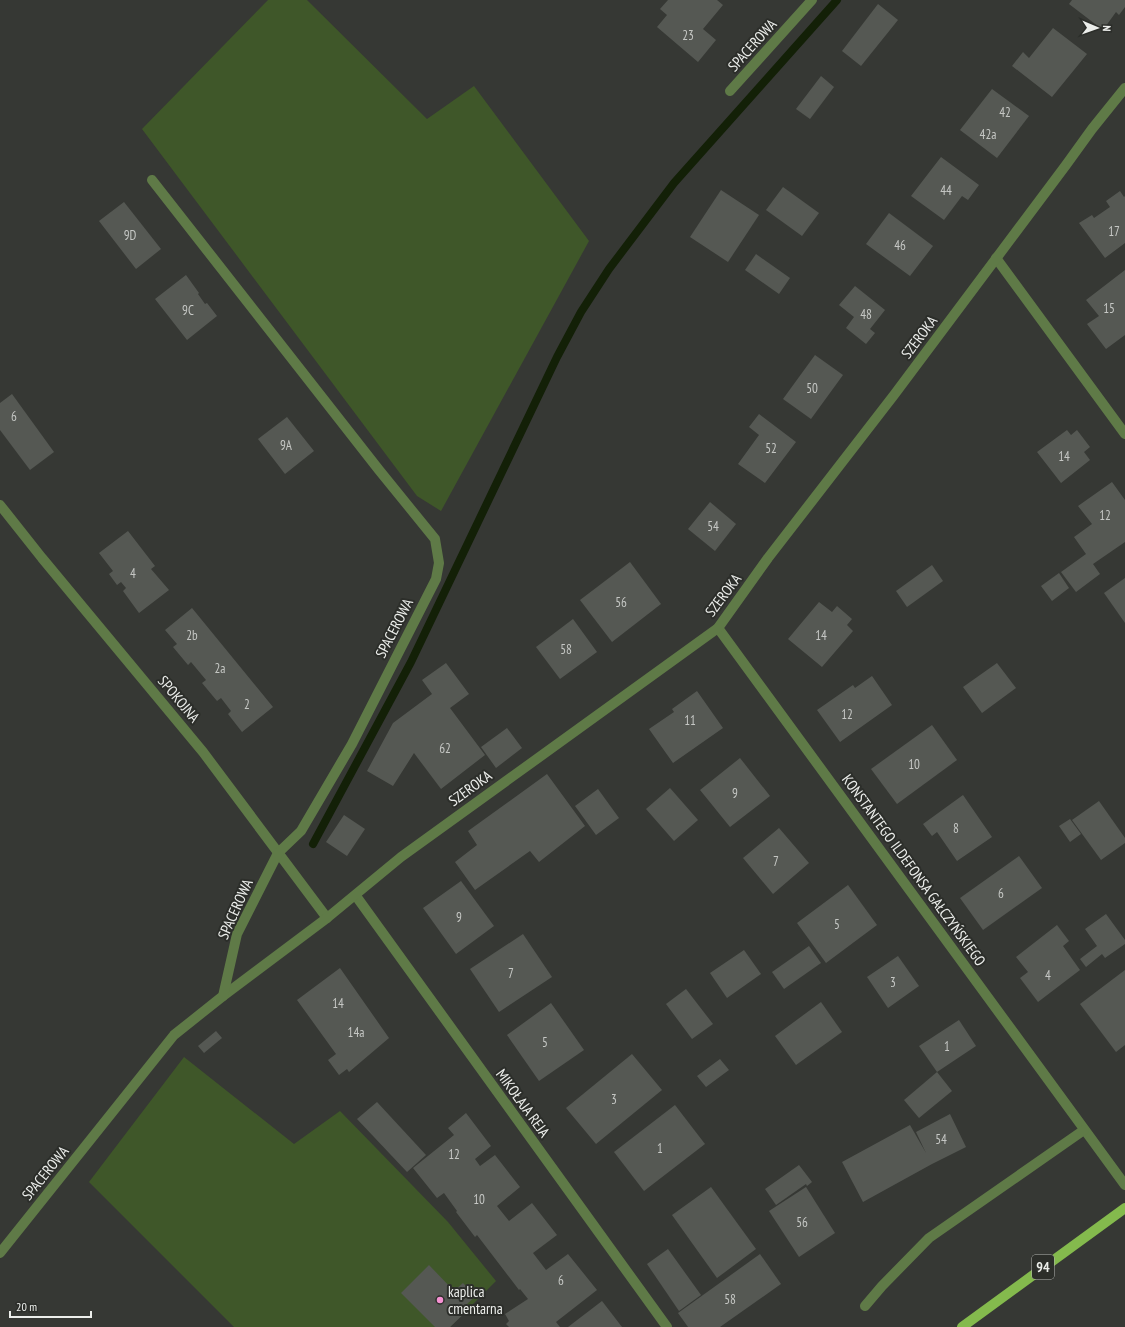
<svg xmlns="http://www.w3.org/2000/svg" width="1125" height="1327" font-family="'PT Sans Narrow',sans-serif">
<style>
.green{fill:#3f5729}
.lines{fill:none;stroke-linecap:round;stroke-linejoin:round}
.stream{stroke:#132007;stroke-width:8}
.building{fill:#555853}
.minor{stroke:#5f7a47;stroke-width:10}
.major{stroke:#84ba4d;stroke-width:10}
.poi-dot{fill:#f591d2;stroke:#2c2e2a;stroke-width:1.5}
.labels{text-anchor:middle;dominant-baseline:central;stroke-width:4;stroke-linejoin:round;paint-order:stroke}
.number-label{font-size:13px;fill:#c6c8c5}
.shield{fill:#2c2e2a;stroke:#b2b4b1;stroke-width:1}
.shield-label{font-size:14px;font-weight:bold;fill:#eceeeb}
.street-label{font-size:15px;fill:#eceeeb;stroke:#2c2e2a}
.poi-label{font-size:15px;fill:#eceeeb;stroke:#2c2e2a;text-anchor:start}
</style>
<rect width="100%" height="100%" fill="#363834"/>
<g class="green">
<polygon points="268,0 307,0 427,119 474,86 589,241 441,511 417,496 142,129"/>
<polygon points="184,1057 294,1144 340,1111 448,1222 496,1281 450,1327 234,1327 89,1182"/>
</g>
<g class="lines">
<polyline class="stream" points="313,844 411,662 557,357 581,312 609,269 674,183 837,0"/>
</g>
<g class="building">
<polygon points="668,0 717,0 723,5 703,29 716,40 698,62 657,27 667,15 660,9"/>
<polygon points="1072,0 1125,0 1125,7 1119,15 1116,12 1103,30 1069,4"/>
<polygon points="878,4 898,20 861,66 842,51"/>
<polygon points="1053,28 1087,54 1052,97 1012,66 1023,52 1029,58"/>
<polygon points="821,76 834,87 810,119 796,109"/>
<polygon points="992,89 1029,116 997,158 960,130"/>
<polygon points="941,157 979,185 968,200 962,196 944,220 911,196"/>
<polygon points="783,187 819,213 802,236 766,210"/>
<polygon points="721,190 759,215 728,262 690,237"/>
<polygon points="1120,191 1124,197 1125,196 1125,243 1105,258 1079,223 1092,215 1094,218 1110,207 1106,201"/>
<polygon points="124,202 161,249 136,269 99,221"/>
<polygon points="889,213 933,246 910,276 866,244"/>
<polygon points="756,254 790,278 779,294 745,270"/>
<polygon points="1125,270 1125,335 1106,349 1087,324 1099,316 1086,300"/>
<polygon points="186,275 199,293 198,294 205,304 207,303 217,316 187,340 155,299"/>
<polygon points="855,286 885,310 870,329 875,333 866,344 846,328 854,317 839,305"/>
<polygon points="815,355 843,375 811,419 783,399"/>
<polygon points="12,394 54,452 30,470 0,430 0,403"/>
<polygon points="759,414 796,442 765,483 738,464 759,435 749,427"/>
<polygon points="287,417 314,451 285,474 258,439"/>
<polygon points="1067,430 1071,435 1077,430 1090,447 1084,452 1090,460 1061,483 1037,452"/>
<polygon points="1112,482 1125,500 1125,542 1093,564 1100,574 1076,592 1061,572 1086,554 1074,537 1092,524 1078,506"/>
<polygon points="710,502 736,524 715,551 688,529"/>
<polygon points="128,531 155,566 151,569 169,590 139,613 123,591 126,588 121,582 117,585 109,574 113,571 99,553"/>
<polygon points="630,562 661,604 612,642 580,600"/>
<polygon points="932,565 943,581 907,607 896,591"/>
<polygon points="1059,573 1069,588 1052,601 1041,586"/>
<polygon points="1125,578 1125,623 1104,593"/>
<polygon points="819,602 832,612 837,606 852,619 847,625 853,631 822,667 788,639"/>
<polygon points="192,608 273,707 242,732 228,714 231,711 221,698 217,701 202,683 206,680 191,662 188,665 173,647 177,644 165,630"/>
<polygon points="573,619 597,652 560,679 536,647"/>
<polygon points="446,663 469,694 450,708 485,755 441,789 414,753 393,786 367,771 393,723 432,694 422,680"/>
<polygon points="997,663 1016,688 982,713 963,687"/>
<polygon points="872,676 892,705 840,742 817,710 853,685 855,688"/>
<polygon points="697,691 723,728 673,763 649,729 674,712 672,709"/>
<polygon points="932,725 957,760 897,804 871,769"/>
<polygon points="507,728 522,748 496,768 481,747"/>
<polygon points="740,758 770,796 730,827 700,790"/>
<polygon points="547,774 585,826 539,862 530,851 475,890 455,862 477,845 468,831"/>
<polygon points="670,788 698,820 674,841 646,809"/>
<polygon points="598,789 619,818 596,835 575,806"/>
<polygon points="963,795 992,837 957,861 937,832 932,836 923,824"/>
<polygon points="1099,801 1125,838 1125,843 1101,860 1072,820"/>
<polygon points="344,815 365,829 347,856 326,842"/>
<polygon points="1070,819 1081,834 1070,842 1059,826"/>
<polygon points="779,828 809,863 773,894 743,858"/>
<polygon points="1019,856 1042,888 983,930 960,898"/>
<polygon points="461,881 494,926 456,954 423,908"/>
<polygon points="848,885 877,925 826,963 797,923"/>
<polygon points="1106,914 1125,940 1125,944 1105,958 1102,954 1086,967 1080,959 1097,946 1085,929"/>
<polygon points="1057,925 1069,941 1063,946 1080,970 1038,1002 1020,978 1028,972 1016,957"/>
<polygon points="523,934 552,977 499,1012 470,969"/>
<polygon points="809,946 821,963 784,989 772,972"/>
<polygon points="744,950 761,974 727,998 710,973"/>
<polygon points="898,956 919,986 888,1008 867,977"/>
<polygon points="340,968 389,1038 349,1072 347,1069 339,1075 328,1060 336,1054 297,1000"/>
<polygon points="1125,970 1125,1045 1116,1052 1080,1004"/>
<polygon points="686,989 713,1024 692,1039 666,1004"/>
<polygon points="821,1002 842,1032 796,1065 775,1036"/>
<polygon points="551,1003 584,1050 539,1081 507,1035"/>
<polygon points="959,1020 976,1046 937,1072 919,1046"/>
<polygon points="216,1031 222,1038 204,1053 198,1046"/>
<polygon points="632,1054 662,1090 596,1144 566,1108"/>
<polygon points="720,1059 729,1070 706,1087 697,1076"/>
<polygon points="937,1072 952,1091 919,1118 904,1100"/>
<polygon points="377,1102 426,1155 407,1172 357,1119"/>
<polygon points="675,1105 705,1144 644,1191 614,1152"/>
<polygon points="466,1113 491,1146 475,1159 480,1166 495,1155 520,1187 497,1206 509,1221 532,1203 557,1235 533,1253 546,1270 568,1254 597,1290 556,1322 560,1327 509,1327 506,1324 509,1321 505,1314 528,1299 520,1289 519,1290 477,1235 475,1237 456,1212 457,1211 444,1193 437,1198 413,1168 454,1135 448,1128"/>
<polygon points="950,1114 966,1147 932,1164 863,1202 842,1162 910,1125 926,1153 916,1132"/>
<polygon points="799,1165 812,1182 807,1186 806,1184 776,1205 765,1189"/>
<polygon points="711,1187 756,1249 717,1278 672,1215"/>
<polygon points="806,1187 835,1233 799,1257 769,1211"/>
<polygon points="668,1249 701,1295 679,1311 647,1264"/>
<polygon points="760,1254 781,1284 720,1327 688,1327 678,1313"/>
<polygon points="429,1265 454,1291 463,1283 476,1296 467,1304 470,1308 450,1327 435,1327 401,1293"/>
<polygon points="602,1301 622,1327 568,1327"/>
</g>
<g class="lines">
<g class="minor">
<polyline points="730,91 812,0"/>
<polyline points="996,258 1125,434"/>
<polyline points="0,505 42,558 203,752 327,918"/>
<polyline points="718,628 1125,1185"/>
<polyline points="356,896 667,1327"/>
<polyline points="223,996 327,918 401,857 718,628 768,558 894,395 1066,165 1092,129 1125,88"/>
<polyline points="0,1253 174,1035 223,996 237,934 278,853 301,831 352,744 436,579 439,563 435,539 379,470 152,180"/>
<polyline points="865,1306 882,1286 929,1238 1084,1130"/>
</g>
<polyline class="major" points="962,1327 1125,1208"/>
</g>
<circle class="poi-dot" cx="440" cy="1300" r="4"/>
<g class="labels">
<g class="number-label">
<text x="688" y="35">23</text>
<text x="1005" y="112">42</text>
<text x="988" y="134">42a</text>
<text x="946" y="190">44</text>
<text x="1114" y="231">17</text>
<text x="130" y="235">9D</text>
<text x="900" y="245">46</text>
<text x="1109" y="308">15</text>
<text x="188" y="310">9C</text>
<text x="866" y="314">48</text>
<text x="812" y="388">50</text>
<text x="14" y="416">6</text>
<text x="286" y="445">9A</text>
<text x="771" y="448">52</text>
<text x="1064" y="456">14</text>
<text x="1105" y="515">12</text>
<text x="713" y="526">54</text>
<text x="133" y="573">4</text>
<text x="621" y="602">56</text>
<text x="192" y="635">2b</text>
<text x="821" y="635">14</text>
<text x="566" y="649">58</text>
<text x="220" y="668">2a</text>
<text x="247" y="704">2</text>
<text x="847" y="714">12</text>
<text x="690" y="720">11</text>
<text x="445" y="748">62</text>
<text x="914" y="764">10</text>
<text x="735" y="793">9</text>
<text x="956" y="828">8</text>
<text x="776" y="861">7</text>
<text x="1001" y="893">6</text>
<text x="459" y="917">9</text>
<text x="837" y="924">5</text>
<text x="511" y="973">7</text>
<text x="1048" y="975">4</text>
<text x="893" y="982">3</text>
<text x="338" y="1003">14</text>
<text x="356" y="1032">14a</text>
<text x="545" y="1042">5</text>
<text x="947" y="1046">1</text>
<text x="614" y="1099">3</text>
<text x="941" y="1139">54</text>
<text x="660" y="1148">1</text>
<text x="454" y="1154">12</text>
<text x="479" y="1199">10</text>
<text x="802" y="1222">56</text>
<text x="561" y="1280">6</text>
<text x="730" y="1299">58</text>
</g>
<rect class="shield" x="1032" y="1255" width="22" height="24" rx="3"/>
<g class="shield-label">
<text x="1043" y="1267">94</text>
</g>
<g class="street-label">
<text transform="translate(752 45) rotate(-48)">SPACEROWA</text>
<text transform="translate(919 337) rotate(-53)">SZEROKA</text>
<text transform="translate(723 595) rotate(-53)">SZEROKA</text>
<text transform="translate(394 628) rotate(-63)">SPACEROWA</text>
<text transform="translate(179 699) rotate(50)">SPOKOJNA</text>
<text transform="translate(470 788) rotate(-36)">SZEROKA</text>
<text transform="translate(914 870) rotate(54)">KONSTANTEGO ILDEFONSA GAŁCZYŃSKIEGO</text>
<text transform="translate(235 909) rotate(-66)">SPACEROWA</text>
<text transform="translate(523 1103) rotate(54)">MIKOŁAJA REJA</text>
<text transform="translate(45 1173) rotate(-51)">SPACEROWA</text>
</g>
<g class="poi-label">
<text x="448" y="1291">kaplica<tspan x="448" dy="17">cmentarna</tspan></text>
</g>
</g>
<g transform="translate(1097 28) rotate(92)" stroke="#2c2e2a" stroke-width="3" paint-order="stroke">
<path d="M0-3L7 15L0 10L-7 15Z" fill="#eceeeb"/>
<text y="-6" font-size="11" font-weight="bold" text-anchor="middle" fill="#eceeeb">N</text>
</g>
<path d="M10 1311v6h81v-6" fill="none" stroke="#eceeeb" stroke-width="2"/>
<text x="16" y="1311" font-size="12" fill="#eceeeb" stroke="#2c2e2a" stroke-width="3" paint-order="stroke">20 m</text>
</svg>
